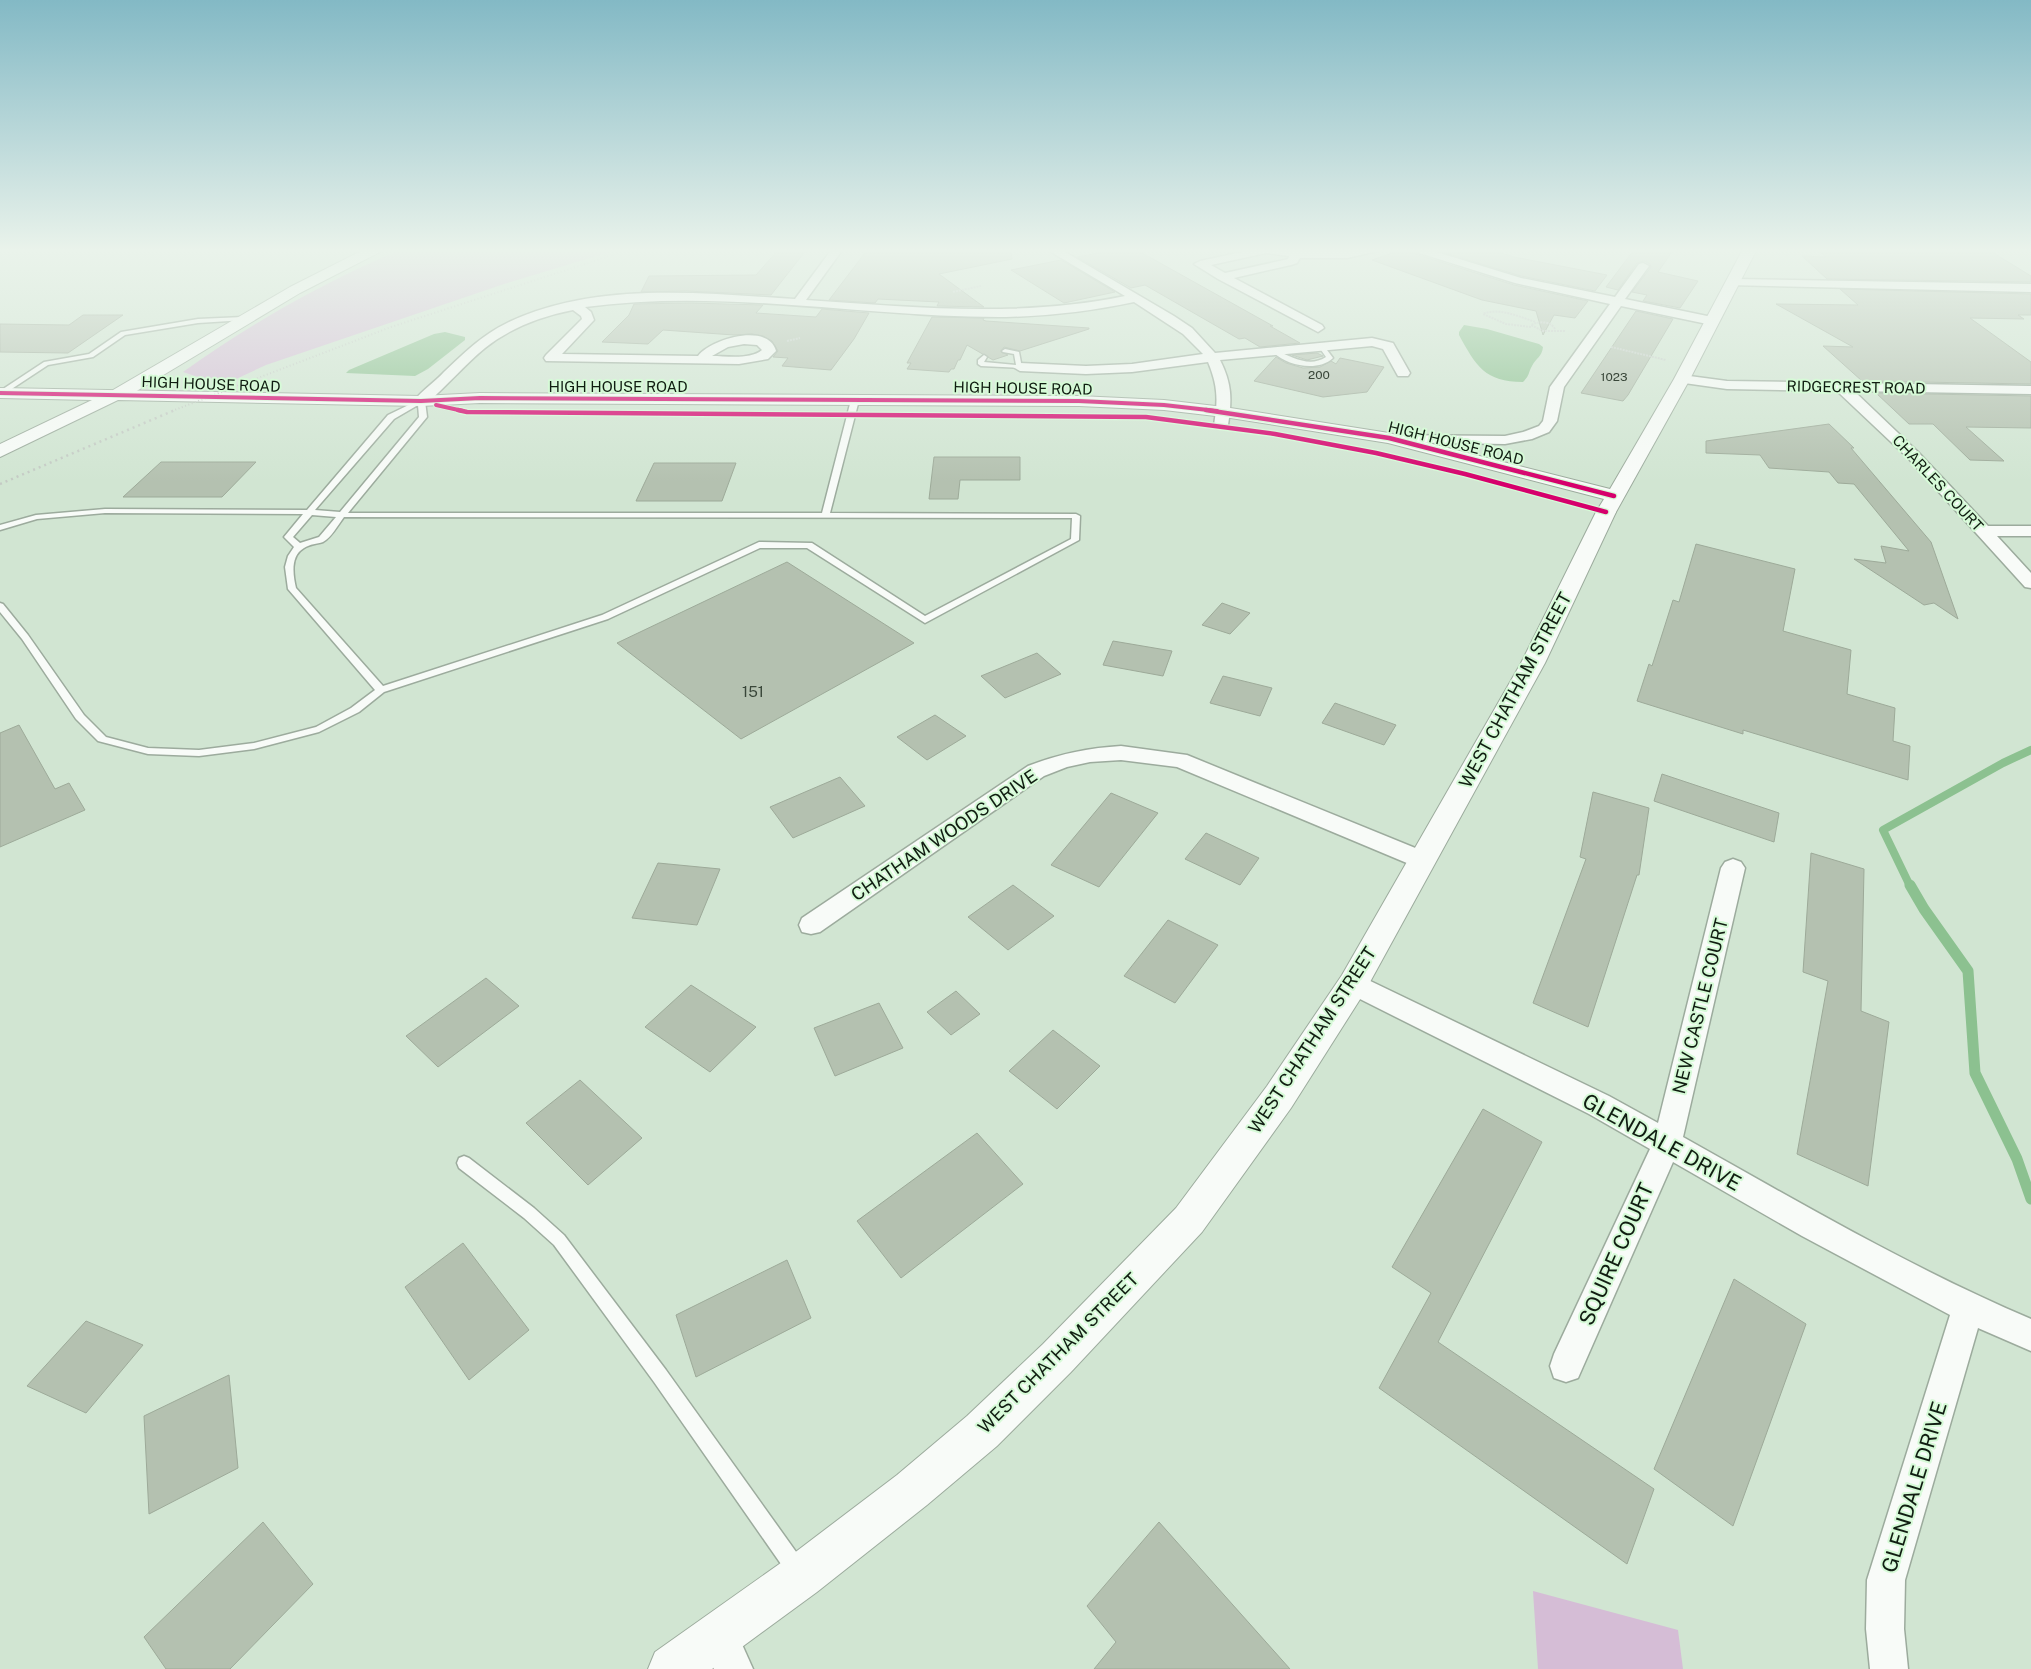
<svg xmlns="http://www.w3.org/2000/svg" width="2031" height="1669" font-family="'Public Sans',sans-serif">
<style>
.green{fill:#d5bdd6}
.water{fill:#8cc190}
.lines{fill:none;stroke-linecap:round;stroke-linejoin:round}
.stream-far1{stroke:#8cc190;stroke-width:8}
.stream{stroke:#8cc190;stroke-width:11}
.building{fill:#b4c1b0;stroke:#9daa99}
.service-casing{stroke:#9cab9d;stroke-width:3}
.minor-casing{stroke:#9cab9d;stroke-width:3}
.tertiary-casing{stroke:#9cab9d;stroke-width:2}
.secondary-casing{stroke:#9cab9d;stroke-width:2}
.path{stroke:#c8cfca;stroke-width:2;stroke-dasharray:2 1;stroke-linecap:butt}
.service{fill:#f8fbf8;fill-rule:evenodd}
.minor{fill:#f8fbf8;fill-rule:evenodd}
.tertiary{fill:#f8fbf8;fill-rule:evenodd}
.secondary{fill:#f8fbf8;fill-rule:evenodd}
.rail-far1{stroke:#c4cac4;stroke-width:2;stroke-dasharray:1 2.5;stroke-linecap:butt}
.rail{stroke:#c4cac4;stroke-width:2.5;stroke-dasharray:2 4;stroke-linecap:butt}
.cycleway-far1-casing{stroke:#d6fad7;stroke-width:5.5}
.cycleway-casing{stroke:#d6fad7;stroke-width:7}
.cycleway-far1{stroke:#d6006c;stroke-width:4}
.cycleway{stroke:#d6006c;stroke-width:4.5}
.labels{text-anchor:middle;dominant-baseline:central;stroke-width:4;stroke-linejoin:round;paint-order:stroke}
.far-number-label{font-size:12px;fill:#394639}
.far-street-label{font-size:15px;fill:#101d11;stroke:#d6fad7}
.number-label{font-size:15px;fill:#394639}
.street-label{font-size:18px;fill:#101d11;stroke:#d6fad7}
.near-street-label{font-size:21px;fill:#101d11;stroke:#d6fad7}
</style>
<rect width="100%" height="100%" fill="#d1e5d2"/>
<g class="green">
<path d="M402,249h218l-116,35 -238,81 -30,14 -35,-1 -18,-6c68,-49 143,-91 219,-123z"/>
<polygon points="1533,1591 1678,1630 1683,1669 1538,1669"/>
</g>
<g class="water">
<path d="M1464,325l23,4 52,15 4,3c-1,10 -7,11 -11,19 -4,7 -2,9 -9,16 -38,0 -47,-16 -64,-47v-3z"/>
<polygon points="445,332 465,337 465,340 428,369 415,376 346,373 349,370 434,334"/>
</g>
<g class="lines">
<polyline class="stream-far1" points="1910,886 1883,830 2003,763 2031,750"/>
<polyline class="stream" points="1910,885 1924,909 1968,971 1975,1073 2017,1159 2031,1199"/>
</g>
<g class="building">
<polygon points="779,249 807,249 771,295 686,291 641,292 649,276 756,275"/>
<polygon points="868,249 1011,249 1012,259 939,274 984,307 937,306 939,302 878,299 875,303 829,300"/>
<polygon points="1120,249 1135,249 1273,326 1270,326 1300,343 1260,347 1245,338 1239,339 1145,285 1131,288 1077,257"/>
<polygon points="1404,249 1410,249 1412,253 1514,285 1588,301 1575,318 1554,315 1543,335 1536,311 1482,300 1372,260"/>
<polygon points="1432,249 1489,249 1514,257 1607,275 1595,291 1521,276"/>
<polygon points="1647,249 1674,249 1658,272 1698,281 1680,308 1643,301 1647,295 1632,292 1651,267 1650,264 1644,261 1637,263 1618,290 1606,287 1633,251 1644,253"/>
<polygon points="1816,249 1953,252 1949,249 1987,249 2031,276 2031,282 1827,279 1802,256 1826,257"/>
<polygon points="1061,260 1115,292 1064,303 1011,270"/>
<polygon points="1840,289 2031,294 2031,315 2018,315 2024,319 1970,318 2031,362 2031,384 1862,381 1823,346 1853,347 1776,304 1858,305"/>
<polygon points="690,303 763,305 756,313 816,317 822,309 869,313 854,339 831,370 782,366 788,358 773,357 778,351 772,341 763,336 752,334 734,335 663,330 648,344 602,342 629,315 634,304"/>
<polygon points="1636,311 1673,319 1628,395 1623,401 1581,393"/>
<polygon points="83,315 123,315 68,353 0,352 0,324 69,325"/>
<polygon points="932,317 984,318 983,320 986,321 1089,328 1089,329 1020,351 1004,347 1001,352 1008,355 993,360 967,345 960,360 958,360 954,369 951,369 949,372 907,369 911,363 907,363"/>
<polygon points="1317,353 1323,356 1307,360 1292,355"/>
<polygon points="1276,357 1286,363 1303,368 1320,367 1331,361 1336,364 1340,358 1384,367 1367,392 1323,397 1254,381"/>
<polygon points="1876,393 2031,396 2031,428 1966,427 2004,461 1970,460 1933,424 1909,424"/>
<polygon points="1829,424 1854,448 1851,448 1931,542 1958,619 1934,603 1924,605 1854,559 1886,563 1881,546 1909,551 1854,484 1838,483 1829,472 1769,468 1760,455 1706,453 1706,441"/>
<polygon points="934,457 1020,457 1020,480 960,480 958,499 929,499"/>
<polygon points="161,462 256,462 222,497 123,497"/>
<polygon points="654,463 736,463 722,501 636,501"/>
<polygon points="1696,544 1795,569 1783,631 1851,650 1847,694 1895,708 1893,741 1910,746 1908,780 1743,730 1743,734 1637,701 1649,664 1652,666 1673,600 1679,602"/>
<polygon points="787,562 914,643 741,739 617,643"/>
<polygon points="1222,603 1250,613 1230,634 1202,625"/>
<polygon points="1113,641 1172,651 1163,676 1103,665"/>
<polygon points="1037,653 1061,674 1005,698 981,676"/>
<polygon points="1223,676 1272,688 1260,716 1210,703"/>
<polygon points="1335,703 1396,725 1384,745 1322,723"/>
<polygon points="935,715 966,736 927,760 897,737"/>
<polygon points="19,725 55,789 69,783 85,810 0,847 0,733"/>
<polygon points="1662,774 1779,813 1774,842 1654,801"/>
<polygon points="840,777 865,806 793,838 770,807"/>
<polygon points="1593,792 1649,808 1639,875 1637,875 1588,1027 1533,1003 1586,859 1580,857"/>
<polygon points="1111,793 1158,813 1099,887 1051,865"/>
<polygon points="1206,833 1259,858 1240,885 1185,859"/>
<polygon points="1811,853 1864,869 1861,1011 1889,1022 1868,1186 1797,1154 1828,981 1803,972"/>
<polygon points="658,863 720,869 697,925 632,918"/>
<polygon points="1013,885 1054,916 1008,950 968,917"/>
<polygon points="1168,920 1218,945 1175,1003 1124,976"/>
<polygon points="486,978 519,1006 438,1067 406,1036"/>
<polygon points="691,985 756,1027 710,1072 645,1027"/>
<polygon points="956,991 980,1014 951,1035 927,1012"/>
<polygon points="879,1003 903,1048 835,1076 814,1028"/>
<polygon points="1053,1030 1100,1066 1057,1109 1009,1071"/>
<polygon points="580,1080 642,1138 588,1185 526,1123"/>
<polygon points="1483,1109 1542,1142 1438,1342 1654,1489 1627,1564 1379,1388 1431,1293 1392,1267"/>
<polygon points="977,1133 1023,1184 901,1278 857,1221"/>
<polygon points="463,1243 529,1330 469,1380 405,1287"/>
<polygon points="787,1260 811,1318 696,1377 676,1315"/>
<polygon points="1734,1279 1806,1324 1733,1526 1654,1469"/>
<polygon points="86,1321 143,1345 86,1413 27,1386"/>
<polygon points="229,1375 238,1468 149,1514 144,1416"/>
<polygon points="263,1522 313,1584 230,1669 166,1669 144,1637"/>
<polygon points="1159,1522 1290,1669 1094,1669 1116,1642 1087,1606"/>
</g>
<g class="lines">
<g class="service-casing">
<g id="service">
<polygon points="243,317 246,319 245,320 198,323 125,335 93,357 48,365 4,394 0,395 0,391 44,362 89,354 121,332 198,319"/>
<path d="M1320,346h4l9,12c-15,14 -45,8 -59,-5l3,-2c16,6 32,17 49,6l-7,-10z"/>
<polygon points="1005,349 1019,352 1022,368 981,366 978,364 978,360 984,355 987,357 984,362 1016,365 1014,354 1003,352 1002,351"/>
<path d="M855,398l4,2 -29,113 246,1 4,2 -1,24 -154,83 -118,-75h-47l-152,71 -224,73 -25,20 -40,20 -65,17 -55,7 -51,-2 -50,-13 -22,-22 -54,-80 -22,-27v-9l3,1 25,31 56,80 22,22 42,11 51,2 55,-7 62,-16 35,-19 24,-18 -87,-101 -3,-22 3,-11 6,-9 -10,-10 19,-23 -198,-1 -68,6 -37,11v-5l36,-10 69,-6 202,1 81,-95 33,-16 4,2 2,16 -79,96h474l29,-113zM418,405l1,12 -79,95 -25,-2 79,-91zM312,515l24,2 -17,20 -19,6 -7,-6zM344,517l728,1 -1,21 -146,77 -113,-73 -53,-1 -157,73 -219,71 -87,-98c-3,-13 -6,-32 8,-40 6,-4 13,-4 19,-6 8,-4 15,-17 21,-25z"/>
<polygon points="464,1156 469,1158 534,1208 564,1235 666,1370 804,1563 806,1570 804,1577 797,1579 790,1577 654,1382 554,1245 524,1218 459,1168 457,1163 459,1158"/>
</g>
</g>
<g class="minor-casing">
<g id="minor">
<path d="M832,249h11l-37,51c107,7 213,18 319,-4l-79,-47h14l114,67 18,12 23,25 157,-15 21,5 17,30 -2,3h-10l-15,-27 -11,-3 -152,14c12,24 12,39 8,65l-2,3h-10l-2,-3c4,-25 4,-39 -6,-63l-76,10 -46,2 -66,-3 -7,-4 7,-4 66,3 46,-2 71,-10 -20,-20 -49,-32c-42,9 -85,14 -128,15 -140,1 -281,-29 -421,-10l6,5 3,8 -32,34 136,2c13,-17 70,-34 78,-5l-8,8 -29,5 -193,-3 -2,-3 2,-3 36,-36 -1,-3 -8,-6c-31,6 -63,18 -88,38 -21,17 -38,38 -59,56h-10l-2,-3c8,-11 21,-19 30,-29 19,-18 38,-37 63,-49 87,-42 194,-30 288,-24zM744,344l13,1 5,5c-12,10 -36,6 -50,6l16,-9z"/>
<path d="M1256,249h27l37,3 60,-3 -2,2 -31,7h-47l-3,5 -6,2 -57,13 88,47 2,3 -6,4 -100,-53 -24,-15 6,-3zM1266,253l23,3 -1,3 -4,1 -59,13 -14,-8z"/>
<polygon points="1412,249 1427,249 1521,278 1615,297 1639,264 1643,263 1649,266 1625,299 1712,317 1718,321 1712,325 1621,306 1564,387 1557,421 1549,432 1532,439 1505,444 1389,442 1384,441 1382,438 1384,435 1505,436 1523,432 1539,426 1543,421 1550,387 1610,304 1515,283 1413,251"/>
<polygon points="1733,279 2031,284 2031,292 1729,285 1727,283"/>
<polygon points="1682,375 1727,381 2031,386 2031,394 1854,391 1918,452 1988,526 2031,526 2031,536 1997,536 2031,573 2031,588 2025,587 1908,458 1837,391 1727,389 1677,382 1675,379"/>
<path d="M1121,746l66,9 243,99 3,6 -3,6 -8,2 -8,-2 -237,-99 -56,-7 -31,2 -23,5 -23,9 -224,156 -9,2 -9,-2 -3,-7 3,-7 226,-152c31,-12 60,-18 93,-20z"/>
<path d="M1733,859l8,3 4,6 -62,269c114,64 228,131 348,182v32l-53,-23 -73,252 -1,49 4,40h-38l-4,-40 1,-49 83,-265 -148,-79 -129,-74 -95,216 -12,4 -12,-4 -4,-12 4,-12 96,-205 -61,-35 -245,-123 -4,-7 4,-7 9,-3 9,3 247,119 49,27 63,-255 4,-6z"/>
<polygon points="719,1616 732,1622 753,1669 714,1669 700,1635 706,1622"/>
</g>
</g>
<g class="tertiary-casing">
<g id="tertiary">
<polygon points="365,249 382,249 380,252 300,293 125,398 113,398 110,394 113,390 290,287"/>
<polygon points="1606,506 1613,508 1616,512 1545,663 1364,993 1291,1108 1202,1232 1071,1372 997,1446 927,1505 817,1592 712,1669 648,1669 655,1652 785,1560 897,1475 967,1416 1043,1344 1176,1208 1267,1086 1342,975 1521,663 1596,512 1599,508"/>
</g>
</g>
<g class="secondary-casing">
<polygon id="secondary" points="1743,249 1757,249 1690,379 1616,512 1613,516 1606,518 1599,516 1596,512 1604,499 1388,443 1224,417 1164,410 1079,406 480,403 421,406 118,400 0,457 0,444 92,400 0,398 0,388 421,396 480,393 1079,396 1164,400 1224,407 1389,433 1610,489 1674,379"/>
</g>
<g class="path">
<polyline points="953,292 981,286"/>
<path d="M1531,327l-25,-3 -23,-10c17,-7 36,3 53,8"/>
<path d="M1555,329c-4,-8 -16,-8 -24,-4l12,6h23"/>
<polyline points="787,341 800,338"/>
<polyline points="1611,347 1666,360"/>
</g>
<use href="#service" class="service"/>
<use href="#minor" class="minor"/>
<use href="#tertiary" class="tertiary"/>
<use href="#secondary" class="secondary"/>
<polyline class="rail-far1" points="172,411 391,327 631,249"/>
<polyline class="rail" points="0,484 175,410"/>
<g class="cycleway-far1-casing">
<g id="cycleway-far1">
<polyline points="0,393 421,401 480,398 1079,401 1164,405 1217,411"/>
<polyline points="436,405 463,411"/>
</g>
</g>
<g class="cycleway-casing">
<g id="cycleway">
<polyline points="458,410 467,412 1146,417 1275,434 1376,453 1465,474 1606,512"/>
<polyline points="1206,410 1389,438 1614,496"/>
</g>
</g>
<use href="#cycleway-far1" class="cycleway-far1"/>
<use href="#cycleway" class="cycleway"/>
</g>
<linearGradient id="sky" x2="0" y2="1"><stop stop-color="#83b9c5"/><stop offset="0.52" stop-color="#eaf3eb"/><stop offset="1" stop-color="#eaf3eb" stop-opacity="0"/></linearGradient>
<rect width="2031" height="482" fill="url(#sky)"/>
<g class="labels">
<g class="far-number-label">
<text x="1319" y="375">200</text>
<text x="1614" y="377">1023</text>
</g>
<g class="far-street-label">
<text transform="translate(211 384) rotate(2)">HIGH HOUSE ROAD</text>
<text x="618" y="386">HIGH HOUSE ROAD</text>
<text transform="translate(1856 387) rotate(1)">RIDGECREST ROAD</text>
<text transform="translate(1023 388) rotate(1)">HIGH HOUSE ROAD</text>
<text transform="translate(1456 443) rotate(14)">HIGH HOUSE ROAD</text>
<text transform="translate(1938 483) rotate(47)">CHARLES COURT</text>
</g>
<g class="number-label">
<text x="753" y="691">151</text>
</g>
<g class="street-label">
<text transform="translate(1515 690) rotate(-62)">WEST CHATHAM STREET</text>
<text transform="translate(944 835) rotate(-34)">CHATHAM WOODS DRIVE</text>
<text transform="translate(1700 1006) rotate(-76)">NEW CASTLE COURT</text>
<text transform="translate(1312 1040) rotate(-57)">WEST CHATHAM STREET</text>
<text transform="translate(1058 1353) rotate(-45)">WEST CHATHAM STREET</text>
</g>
<g class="near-street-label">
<text transform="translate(1662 1142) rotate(29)">GLENDALE DRIVE</text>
<text transform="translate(1616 1254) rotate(-66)">SQUIRE COURT</text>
<text transform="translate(1914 1487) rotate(-73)">GLENDALE DRIVE</text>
</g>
</g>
</svg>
